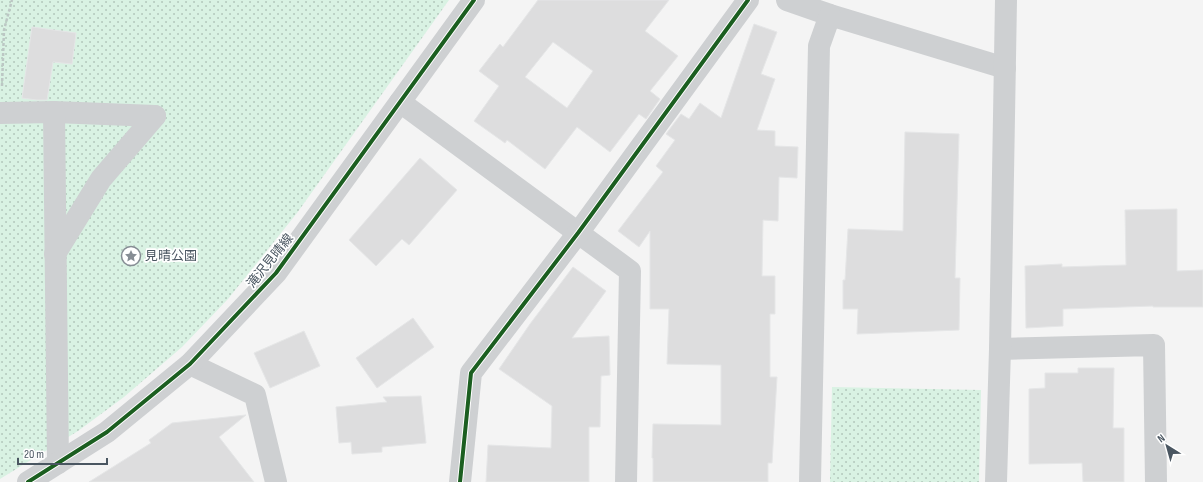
<svg xmlns="http://www.w3.org/2000/svg" width="1203" height="482" font-family="'Sofia Sans Condensed','Noto Sans JP',sans-serif">
<style>
.grass{fill:url(#grass-dots)}
.building{fill:#ddddde;stroke:#e5e6e7;fill-rule:evenodd}
.lines{fill:none;stroke-linecap:round;stroke-linejoin:round}
.path{stroke:#bcc7c4;stroke-width:2.5;stroke-dasharray:3 2;stroke-linecap:butt}
.minor{stroke:#ced0d2;stroke-width:22}
.cycleway-casing{stroke:#fff;stroke-width:6}
.cycleway{stroke:#1b5e20;stroke-width:4}
.labels{text-anchor:middle;dominant-baseline:central;stroke-width:3.5;stroke-linejoin:round;paint-order:stroke}
.poi-label{font-size:13px;fill:#4a5661;stroke:#fff;text-anchor:start}
.street-label{font-size:13px;fill:#4a5661;stroke:#fff}
</style>
<defs>
<pattern id="grass-dots" width="8" height="8" patternUnits="userSpaceOnUse"><rect width="8" height="8" fill="#d9f2e3"/><path d="M2 2h.1M6 6h.1" fill="none" stroke="#b2c7bb" stroke-width="1.8" stroke-linecap="round"/></pattern>
</defs>
<rect width="100%" height="100%" fill="#f4f4f4"/>
<g class="grass">
<polygon points="0,0 449,0 297,213 228,299 182,347 124,397 78,431 0,479"/>
<polygon points="832,387 981,390 979,482 830,482"/>
</g>
<g class="building">
<path d="M538,0h131l-24,31 33,25 -28,35 10,8 -14,20 -7,-5 -29,38 -33,-25 -32,42 -38,-29 -2,3 -31,-22 25,-35 -20,-15 21,-27 3,3zM553,42l40,29 -26,37 -42,-31z"/>
<polygon points="754,24 777,32 761,74 775,79 757,130 775,131 775,146 798,147 797,178 779,177 778,221 763,220 762,276 775,276 775,314 770,314 770,377 777,377 772,463 768,463 768,482 653,482 653,458 652,458 653,424 721,425 721,365 667,364 669,309 650,309 650,231 639,247 618,231 663,172 656,166 675,140 666,134 681,114 689,119 700,103 721,118"/>
<polygon points="32,27 76,33 72,64 53,62 47,100 37,100 22,98"/>
<polygon points="905,132 959,134 955,278 960,278 959,330 857,334 858,309 843,309 843,280 845,280 848,229 903,231"/>
<polygon points="420,158 457,190 409,245 402,239 376,266 349,240"/>
<polygon points="1177,209 1177,271 1203,270 1203,307 1153,307 1153,306 1063,309 1063,326 1026,328 1025,266 1062,264 1062,267 1126,265 1125,210"/>
<polygon points="573,267 606,291 572,338 609,336 610,375 601,376 600,427 589,427 589,482 486,482 488,445 551,448 552,406 499,369 530,324"/>
<polygon points="413,318 434,347 377,388 356,358"/>
<polygon points="304,331 320,366 270,388 254,353"/>
<polygon points="1078,368 1114,368 1113,428 1124,428 1124,482 1083,482 1082,463 1029,464 1029,389 1045,388 1045,373 1078,373"/>
<polygon points="421,396 426,443 382,447 382,452 352,454 351,442 339,443 336,407 387,402 383,397"/>
<polygon points="246,415 219,437 254,482 89,482 151,443 149,440 172,423"/>
</g>
<g class="lines">
<polyline class="path" points="2,86 4,30 12,0"/>
<g class="minor">
<polyline points="787,0 830,15 1005,68"/>
<polyline points="400,102 630,271 626,482"/>
<polyline points="54,112 155,116"/>
<polyline points="0,113 54,112 58,463"/>
<polyline points="55,254 101,179 155,116"/>
<polyline points="1000,349 1154,345 1156,482"/>
<polyline points="190,364 255,395 276,482"/>
<polyline points="28,482 107,432 190,364 276,273 474,0"/>
<polyline points="460,482 471,373 578,233 748,0"/>
<polyline points="810,482 819,46 830,15"/>
<polyline points="996,482 1000,349 1006,0"/>
</g>
<g class="cycleway-casing">
<g id="cycleway">
<polyline points="28,482 107,432 190,364 276,273 474,0"/>
<polyline points="460,482 471,373 578,233 748,0"/>
</g>
</g>
<use href="#cycleway" class="cycleway"/>
</g>
<defs>
<g id="sight-ring" transform="scale(1)"><circle r="9.5" fill="#fff" stroke="#868d94" stroke-width="1.5"/><path d="M0-6L1.8-2.2L6-1.7L2.9 1.2L3.7 5.4L0 3.3L-3.7 5.4L-2.9 1.2L-6-1.7L-1.8-2.2Z" fill="#868d94"/></g>
</defs>
<g fill-rule="evenodd">
<use href="#sight-ring" x="131" y="256"/>
</g>
<g class="labels">
<g class="poi-label">
<text x="145" y="256">見晴公園</text>
</g>
<g class="street-label">
<text transform="translate(270 261) rotate(-51)">滝沢見晴線</text>
</g>
</g>
<g transform="translate(1167 446) rotate(323)" stroke="#ffffff" stroke-width="3" paint-order="stroke">
<path d="M0-3L7 15L0 10L-7 15Z" fill="#4a5661"/>
<text y="-6" font-size="11" font-weight="bold" text-anchor="middle" fill="#4a5661">N</text>
</g>
<path d="M18 458v6h89v-6" fill="none" stroke="#4a5661" stroke-width="2"/>
<text x="24" y="458" font-size="12" fill="#4a5661" stroke="#ffffff" stroke-width="3" paint-order="stroke">20 m</text>
</svg>
